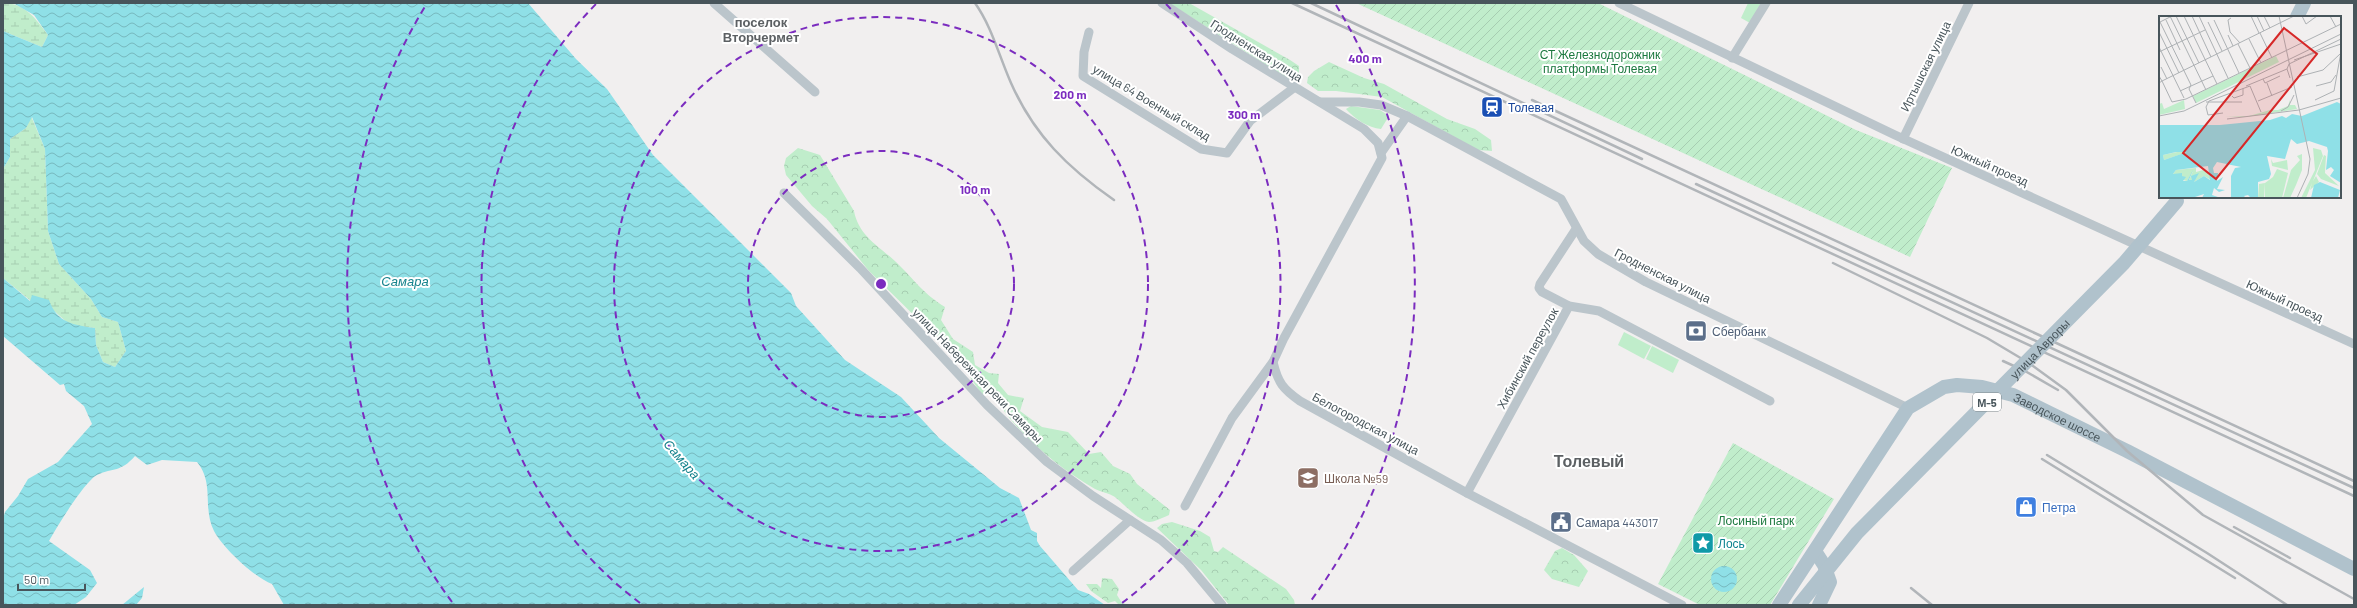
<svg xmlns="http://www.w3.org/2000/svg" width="2357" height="608" font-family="Barlow,sans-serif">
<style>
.green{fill:#c0edcb}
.forest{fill:url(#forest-crowns)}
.wetland{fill:url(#wetland-marsh)}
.garden{fill:url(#garden-furrows)}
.water{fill:url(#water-waves)}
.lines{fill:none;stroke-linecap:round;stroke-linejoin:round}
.minor{stroke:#bbc5cb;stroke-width:9}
.primary{stroke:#b0c2cc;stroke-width:14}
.rail{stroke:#b1b5b9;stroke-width:2.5}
.primary-bridge{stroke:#b0c2cc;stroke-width:14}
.ring{fill:none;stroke:#7b2cbf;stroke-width:2;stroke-dasharray:7 5}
.labels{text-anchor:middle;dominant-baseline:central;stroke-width:4;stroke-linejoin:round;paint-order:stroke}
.shield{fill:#fff;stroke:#7f888c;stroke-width:1}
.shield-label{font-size:11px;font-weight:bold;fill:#48555b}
.street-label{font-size:12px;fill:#48555b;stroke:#fff}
.park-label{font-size:12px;fill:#1c793f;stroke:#fff}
.transit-label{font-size:12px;fill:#164399;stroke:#fff;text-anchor:start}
.service-label{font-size:12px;fill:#4e5e75;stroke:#fff;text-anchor:start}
.education-label{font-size:12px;fill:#785e54;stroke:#fff;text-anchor:start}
.shop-label{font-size:12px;fill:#366cbe;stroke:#fff;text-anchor:start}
.culture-label{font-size:12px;fill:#0d838f;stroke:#fff;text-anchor:start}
.neighbourhood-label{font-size:13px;font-weight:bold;fill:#5c6063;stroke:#fff}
.water-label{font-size:13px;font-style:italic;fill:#14828c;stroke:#fff}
.district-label{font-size:16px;font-weight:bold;fill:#5c6063;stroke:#fff}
.inset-road{fill:none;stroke:#adb1b4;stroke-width:1}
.view{fill:#d62828;fill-opacity:0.15;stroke:#d62828;stroke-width:2}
.inset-edge{fill:none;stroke:#48555b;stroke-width:2}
.centre{fill:#7b2cbf;stroke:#fff;stroke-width:2}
.ring-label{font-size:12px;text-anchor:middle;font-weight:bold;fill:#7b2cbf;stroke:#fff;stroke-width:4;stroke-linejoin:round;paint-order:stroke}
</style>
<defs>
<pattern id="forest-crowns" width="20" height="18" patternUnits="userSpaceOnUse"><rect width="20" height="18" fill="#c0edcb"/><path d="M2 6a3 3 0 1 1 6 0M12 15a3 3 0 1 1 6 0" fill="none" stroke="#a6cdb1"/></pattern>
<pattern id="wetland-marsh" width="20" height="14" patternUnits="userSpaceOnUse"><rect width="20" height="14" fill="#c0edcb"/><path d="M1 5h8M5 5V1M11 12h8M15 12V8" fill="none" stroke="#a6cdb1"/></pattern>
<pattern id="garden-furrows" width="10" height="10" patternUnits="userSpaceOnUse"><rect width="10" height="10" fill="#c0edcb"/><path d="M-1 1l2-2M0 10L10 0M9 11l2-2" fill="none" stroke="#a6cdb1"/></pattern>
<pattern id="water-waves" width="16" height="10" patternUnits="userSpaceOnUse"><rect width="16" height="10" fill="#8fe0e7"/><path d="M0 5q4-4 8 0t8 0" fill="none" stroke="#77b8be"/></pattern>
</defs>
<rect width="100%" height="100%" fill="#f1efef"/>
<g class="green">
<polygon points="1748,3 1761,3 1750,23 1741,18"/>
<path d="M1351,106l29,4 9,6 -8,13c-13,-1 -26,-10 -35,-20z"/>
<polygon points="1624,332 1651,346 1644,359 1618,345"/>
<polygon points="1652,346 1679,360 1673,373 1646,359"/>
</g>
<g class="forest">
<polygon points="1169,3 1189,3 1290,60 1299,66 1299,74 1295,79 1288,79"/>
<polygon points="1329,62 1364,78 1384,84 1447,119 1475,129 1491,140 1492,151 1478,150 1382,97 1336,91 1318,91 1307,83 1308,77 1314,71"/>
<path d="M798,148l22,7 34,56c5,27 29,37 46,55 18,18 23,27 45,41l-4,13 12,19 20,13 2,13 14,8 10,1 -1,9 10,12 16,3 -4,13 22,16 26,5 21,22 12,-2 12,14 17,8 7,10 33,26 -1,5c-5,2 -14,7 -20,7 -10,-1 -26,-19 -34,-25 -6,-4 -14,-5 -20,-8 -39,-23 -77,-54 -101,-93l-12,-2c-16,-20 -25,-45 -47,-58l-66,-65 -42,-52 -15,-13 -26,-31 -2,-9 2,-8z"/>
<polygon points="1172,522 1200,531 1210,537 1214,551 1218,552 1223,547 1286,589 1294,600 1295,605 1229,605 1201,570 1157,528 1162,524"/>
<polygon points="1562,548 1574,555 1588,571 1579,587 1552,579 1544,570 1555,551"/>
<polygon points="1102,578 1112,579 1119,589 1117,595 1122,603 1129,605 1119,605 1115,601 1108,603 1091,591 1086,584 1097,584 1101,588"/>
</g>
<g class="wetland">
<path d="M3,3c22,0 33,16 45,32l-6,12 -39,-16z"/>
<polygon points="31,116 45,149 48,231 59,264 91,299 102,317 118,322 126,351 115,367 103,362 96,345 95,328 70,325 52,309 32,296 31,301 3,278 3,169 10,157 10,139 26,128"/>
</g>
<g class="garden">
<polygon points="1356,3 1598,3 1856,130 1952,168 1910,257"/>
<polygon points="1733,443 1834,499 1770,605 1700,605 1658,584"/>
</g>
<g class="water">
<path d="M13,3h515l48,56 31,30 46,66 138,138 5,13 49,54 56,37 38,41 61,50 19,10 12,32 6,3v8l3,5 38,44 11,4 16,11h-821l-12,-21c-17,-6 -49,-36 -58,-53 -12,-24 1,-47 -17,-69l-35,-2 -15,5 -12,-9c-15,17 -21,11 -38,19 -12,6 -41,53 -48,66l41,29 7,13 -11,14 -12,8h-71v-86l2,-7 13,-16 10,-17 30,-17 34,-38 -8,-18 -18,-15 -2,-7 -4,1 -57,-49v-58l27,23 2,-6 17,5c8,23 25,25 46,28l1,17 7,17 12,5 11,-16 -8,-29 -16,-5 -11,-18 -32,-35 -11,-33 -3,-82 -13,-32 -6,11 -16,11v18l-7,12v-138l39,16 6,-12 -14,-20z"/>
<circle cx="1724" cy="579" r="13"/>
<polygon points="144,587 142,598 136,605 122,605"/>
</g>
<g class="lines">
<g class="minor">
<polyline points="714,3 815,92"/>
<polyline points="1162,3 1232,49 1364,129 1378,143 1382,158 1284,338 1273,362 1232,418 1185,506"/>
<polyline points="1619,3 1895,135 2354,344"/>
<polyline points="1089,32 1084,52 1083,76 1201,149 1227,153 1250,121 1295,87"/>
<polyline points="1732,58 1766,3"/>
<polyline points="1321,102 1359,102 1381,105 1407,116 1561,199 1584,241 1598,254 1646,282 1908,408"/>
<polyline points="1903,139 1969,3"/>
<polyline points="1381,153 1407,116"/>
<polyline points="784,193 860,268 987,405 1047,462 1093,496 1161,540 1187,563 1222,605"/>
<polyline points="1576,229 1540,284 1539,288 1542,292 1569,306 1599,311 1770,401"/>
<path d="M1273,362c5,21 10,27 27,39l167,92 215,112"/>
<polyline points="1467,493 1569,306"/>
<polyline points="1073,571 1130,520"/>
</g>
<g class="primary">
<polyline points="2297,17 2304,3"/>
<polyline points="1815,551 1824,565 1830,582 1819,605"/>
<path id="s1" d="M1779,605l129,-197 36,-21 13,-2 25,2 31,8 114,56 227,118"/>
</g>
<g class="rail">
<path d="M975,3c17,24 24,53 36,80 23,52 57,85 103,117"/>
<polyline points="1292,3 2354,496"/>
<polyline points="1311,3 1642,159"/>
<polyline points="1532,100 2354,481"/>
<polyline points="1696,184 2354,488"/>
<polyline points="1833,263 1987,338 2029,363 2066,390 2127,451 2203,515 2354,599"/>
<polyline points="2003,361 2025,371 2058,390"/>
<polyline points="2047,455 2207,553 2287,605"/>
<polyline points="2042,459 2235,578"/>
<polyline points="2234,527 2290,558"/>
<polyline points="1911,588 1932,605"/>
</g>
<path class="primary-bridge" id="s2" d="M1799,605l58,-72 267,-270 53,-62"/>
</g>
<g class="ring">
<circle cx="881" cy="284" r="133"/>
<circle cx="881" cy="284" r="267"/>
<path d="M640 603A400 400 0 0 1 596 4M1166 4A400 400 0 0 1 1122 603"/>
<path d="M452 602A534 534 0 0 1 426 5M1336 5A534 534 0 0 1 1310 602"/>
</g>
<defs>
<g id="station-square" transform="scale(1.15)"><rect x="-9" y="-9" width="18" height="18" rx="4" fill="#1a4fb4" stroke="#fff"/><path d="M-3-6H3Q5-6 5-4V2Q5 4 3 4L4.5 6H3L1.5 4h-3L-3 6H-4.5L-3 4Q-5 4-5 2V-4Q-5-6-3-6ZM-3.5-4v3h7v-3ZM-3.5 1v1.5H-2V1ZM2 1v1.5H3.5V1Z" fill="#fff"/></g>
<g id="bank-square" transform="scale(1.15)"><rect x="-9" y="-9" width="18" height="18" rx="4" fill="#5c6f8a" stroke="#fff"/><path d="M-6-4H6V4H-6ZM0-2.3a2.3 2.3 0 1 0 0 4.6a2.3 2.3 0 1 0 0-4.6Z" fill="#fff"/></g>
<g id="school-square" transform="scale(1.15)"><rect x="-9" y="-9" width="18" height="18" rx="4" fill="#8d6e63" stroke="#fff"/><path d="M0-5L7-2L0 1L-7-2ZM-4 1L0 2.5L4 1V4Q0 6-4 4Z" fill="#fff"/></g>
<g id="shop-square" transform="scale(1.15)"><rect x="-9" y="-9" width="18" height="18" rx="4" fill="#3f7fe0" stroke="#fff"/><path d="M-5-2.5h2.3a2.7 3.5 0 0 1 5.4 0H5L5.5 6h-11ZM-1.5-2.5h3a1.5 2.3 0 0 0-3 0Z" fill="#fff"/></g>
<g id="civic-square" transform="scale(1.15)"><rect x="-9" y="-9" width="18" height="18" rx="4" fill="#5c6f8a" stroke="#fff"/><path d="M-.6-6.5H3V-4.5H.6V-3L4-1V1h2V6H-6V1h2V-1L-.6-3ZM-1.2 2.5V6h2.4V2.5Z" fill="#fff"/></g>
<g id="sight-square" transform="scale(1.15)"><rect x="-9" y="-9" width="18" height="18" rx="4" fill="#0f9aa8" stroke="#fff"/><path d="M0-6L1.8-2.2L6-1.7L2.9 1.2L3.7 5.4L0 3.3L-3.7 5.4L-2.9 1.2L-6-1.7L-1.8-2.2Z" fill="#fff"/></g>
</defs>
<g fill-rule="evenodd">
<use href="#station-square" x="1492" y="107"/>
<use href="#bank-square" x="1696" y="331"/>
<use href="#school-square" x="1308" y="478"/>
<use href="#shop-square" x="2026" y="507"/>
<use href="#civic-square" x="1561" y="522"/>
<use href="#sight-square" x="1703" y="543"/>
</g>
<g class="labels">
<rect class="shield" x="1973" y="393" width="28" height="18" rx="3"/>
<g class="shield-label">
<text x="1987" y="402">М-5</text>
</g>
<g class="street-label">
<text transform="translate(1257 50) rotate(32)">Гродненская улица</text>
<text transform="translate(1925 66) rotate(-64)">Иртышская улица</text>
<text transform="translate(1152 102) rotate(31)">улица 64 Военный склад</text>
<text transform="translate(1990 165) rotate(24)">Южный проезд</text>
<text transform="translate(1663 275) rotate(27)">Гродненская улица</text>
<text transform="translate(2285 300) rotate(25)">Южный проезд</text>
<text stroke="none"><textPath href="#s2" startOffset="352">улица Авроры</textPath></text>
<text transform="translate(1527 358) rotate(-61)">Хибинский переулок</text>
<text transform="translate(978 375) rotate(46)">улица Набережная реки Самары</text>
<text stroke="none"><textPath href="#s1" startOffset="397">Заводское шоссе</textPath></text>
<text transform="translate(1366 423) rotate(28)">Белогородская улица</text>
</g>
<g class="park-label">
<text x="1600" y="54">СТ Железнодорожник<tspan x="1600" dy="14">платформы Толевая</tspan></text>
<text x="1756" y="520">Лосиный парк</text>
</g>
<g class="transit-label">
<text x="1508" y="107">Толевая</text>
</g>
<g class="service-label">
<text x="1712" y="331">Сбербанк</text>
<text x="1576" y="522">Самара 443017</text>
</g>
<g class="education-label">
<text x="1324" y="478">Школа №59</text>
</g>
<g class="shop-label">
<text x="2042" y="507">Петра</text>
</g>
<g class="culture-label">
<text x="1718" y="543">Лось</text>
</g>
<g class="neighbourhood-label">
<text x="761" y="22">поселок<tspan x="761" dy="15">Вторчермет</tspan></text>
</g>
<g class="water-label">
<text x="405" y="281">Самара</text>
<text transform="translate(682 459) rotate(49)">Самара</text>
</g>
<g class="district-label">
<text x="1589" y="460">Толевый</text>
</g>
</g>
<g transform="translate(2159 16)">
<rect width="182" height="182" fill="#f1efef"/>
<path d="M131,84v5h5l2,4 -51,8h-21l24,-1 21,-6h8l10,-4zM154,132l8,2 2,6 -10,25 3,-5 3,6 -9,8 2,-7 -6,15h-5l14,-28zM143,138v16l-6,15 -6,13h-7l8,-28 9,-10 -3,-4zM165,139l2,1 -1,17 14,13 -18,-7 -4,-5zM112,143l2,4 14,-3 1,10 -16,-4zM118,153l11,4 -6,25h-17v-15l8,-6zM106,167l-1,15h-6l1,-14z" fill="#c0edcb"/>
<path d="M18,136h11l-24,8 -1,-5zM37,152v4l7,-2 8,4v6l-7,-4 -10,6 2,-7 -4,6 -3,-1 4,-9 -6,10 -4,-1 -2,-6h-8l3,-4z" fill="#c0edcb"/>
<path d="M117,40l3,6 -83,41 -3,-7zM25,84l1,9 -26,6v-11l3,-1 2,6z" fill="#c0edcb"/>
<path d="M178,86l4,2v79l-11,-7 4,-6 -3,-3 -5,3 2,-19 -1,-4 -18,-6 -12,3 -6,-5 -6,20 -18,-3 4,18 -2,5 -11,3v16h-7l-3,-3 -4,1 2,2h-15v-22l4,-8 6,-1 -24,-5 -4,6 1,5h4l-1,8 6,-4 -6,12 8,1 -6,2 -5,-4 -2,7 9,3h-19l2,-4 -12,4h-33v-73h61l50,-5 12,-4 4,2 6,-4 10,2zM17,136h11l-23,8 -1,-5zM49,150l2,14 -6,-4 -10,6 5,-9 -8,3 1,4h-3l4,-10 -6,11h-4l3,-4 -4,-1v-3l-9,1 3,-4zM161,166l20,8 -2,8h-27l3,-13z" fill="#8fe0e7" fill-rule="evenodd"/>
<path class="inset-road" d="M11,0l36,74M17,0l23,47M25,0l33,68 124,-60M33,0l19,41M40,0l29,62M92,0l8,17M98,0l7,15M105,0l6,12M120,0l31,143 -2,15 -11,24M143,0l4,8 11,-8M171,0l6,11M72,2l-3,2 2,12 10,11M7,4l14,30M55,4l25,53M1,6l31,63 -2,4 7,14M1,6l12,-6M49,6l14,29M0,16l20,41M101,17l12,25M69,19l5,11M90,23l12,24M79,28l12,24M0,31l25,51M0,36l46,-22M135,44l47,-16M2,51l6,12M0,60l3,5 132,-65M138,61l26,-7 17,-16M131,62l-3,-9 2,-5 52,-25M104,63l2,4 15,-7M0,67l3,-2 10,21 14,-3 31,-15M108,67l5,13M87,70l41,-17M157,70l15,-4 5,-7M21,75l33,-15M73,80l2,2 9,-3v-7M156,84l19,-9 7,-39M99,85l34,-14M47,86h36M122,95l7,-4 6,-12M64,97l-15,2 -2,-8 3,-6 41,-15 11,26M0,100l25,-5 157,-77M68,103l72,-9 42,-12"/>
<path class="view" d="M125,12l33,26 -101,125 -33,-26z"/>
<rect width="182" height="182" class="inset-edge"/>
</g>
<circle cx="881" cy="284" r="6" class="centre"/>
<g class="ring-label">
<text x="1365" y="63">400 m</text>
<text x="1070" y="99">200 m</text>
<text x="1244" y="119">300 m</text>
<text x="975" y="194">100 m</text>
</g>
<rect width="2357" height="608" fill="none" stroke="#48555b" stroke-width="8"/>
<path d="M18 584v6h67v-6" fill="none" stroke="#48555b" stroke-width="2"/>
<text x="24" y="584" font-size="12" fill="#48555b" stroke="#ffffff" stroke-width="3" paint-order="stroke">50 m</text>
</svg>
